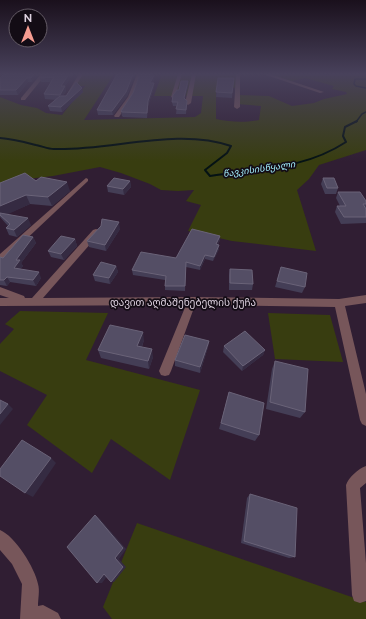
<svg xmlns="http://www.w3.org/2000/svg" width="366" height="619" font-family="Raleway,'Noto Sans Georgian',sans-serif">
<style>
.green{fill:#383d10}
.lines{fill:none;stroke-linecap:round;stroke-linejoin:round}
.stream-far1{stroke:#051214;stroke-width:1.5}
.stream{stroke:#051214;stroke-width:2}
.minor{fill:#77565a;fill-rule:evenodd}
.wall{fill:#443e56}
.shaded-wall{fill:#352b42}
.building{fill:#544e65;stroke:#6a6378}
.labels{text-anchor:middle;dominant-baseline:central;stroke-width:3.5;stroke-linejoin:round;paint-order:stroke}
.far-water-label{font-size:9px;font-style:italic;fill:#a2eefc;stroke:#130c15}
.street-label{font-size:10px;fill:#ded2e0;stroke:#130c15}
</style>
<rect width="100%" height="100%" fill="#301e33"/>
<g class="green">
<path d="M81,74h33l-30,46 111,-3 6,-4 2,-17h-49l8,-22h76l-1,14 -21,-1v32c15,3 28,4 43,1l2,-14 -24,-2v-9l32,1 23,10 22,-3 10,-4 23,-5 -1,-2 -14,-3 2,-3 -29,-8 -13,3 -27,-7h101v76l-47,15 -10,14 -12,11 19,61 -84,-10 -44,-10 13,-26 -15,-4 8,-11 -16,1 -17,-1 -11,-6 -29,-11 -21,-6 -47,9 -26,3 -27,11v-93l21,8 16,3 9,5 16,2 23,-29h-10z"/>
<polygon points="20,311 108,313 86,360 200,390 170,480 111,439 92,473 27,425 47,395 0,371 0,344 14,329 5,324"/>
<polygon points="268,313 330,315 343,362 275,359"/>
<polygon points="137,523 366,602 366,619 112,619 103,607"/>
</g>
<g class="lines">
<g class="stream-far1">
<polyline points="325,74 328,74"/>
<polyline points="366,79 355,79 354,84 356,86 366,88"/>
<polyline points="356,122 362,114 366,112"/>
</g>
<path class="stream" d="M0,138c13,1 24,4 36,7 6,1 12,4 18,4 57,2 123,-22 177,-3l-4,7 -22,17 5,6c49,-8 93,-6 136,-34l-3,-6 2,-9 12,-6"/>
<g class="minor">
<polygon points="41,74 46,74 25,100 21,100 21,98"/>
<polygon points="79,74 83,74 71,94 67,94"/>
<polygon points="137,74 141,74 132,97 119,117 115,117 114,116 128,97"/>
<polygon points="178,74 182,74 175,97 173,98 171,97"/>
<polygon points="192,74 196,74 191,103 188,105 185,103"/>
<polygon points="236,74 240,74 240,107 237,109 234,107"/>
<polygon points="263,74 270,74 324,92 320,93"/>
<polygon points="86,178 88,179 88,181 3,261 0,262 0,254"/>
<polygon points="96,229 99,230 99,234 43,298 192,297 339,299 366,295 366,303 345,306 366,394 366,426 362,424 360,420 335,307 195,305 171,371 169,375 165,376 161,375 159,371 186,305 0,306 0,298 9,298 0,295 0,287 24,296 25,298 32,298 93,230"/>
<path d="M366,466v17l-6,5 6,75v38l-6,2 -6,-2 -2,-6 -6,-110c3,-8 12,-16 20,-19z"/>
<path d="M0,530c15,6 35,38 38,54 2,6 0,15 0,22l5,-1 15,8 3,6h-41l2,-35 -10,-20 -12,-14z"/>
</g>
</g>
<g class="wall">
<polygon points="4,74 39,74 32,82 28,82 18,95 0,95 0,78"/>
<polygon points="73,74 65,86 66,91 63,96 83,92 62,112 50,111 48,106 56,100 45,99 44,94 51,82 41,82 40,78"/>
<polygon points="117,74 135,74 127,96 113,115 98,115 97,110"/>
<polygon points="153,74 154,79 153,83 154,83 154,87 148,106 147,118 123,117 122,116 121,111"/>
<polygon points="218,78 234,78 232,98 216,97"/>
<polygon points="188,86 184,99 187,101 186,114 176,114 177,106 173,106 172,102 179,90"/>
<polygon points="323,178 338,188 336,194 325,194 321,184"/>
<polygon points="36,181 70,191 52,206 30,204 7,214 31,225 17,237 9,235 6,228 8,226 0,217 0,183"/>
<polygon points="130,181 131,187 124,195 108,192 107,186"/>
<polygon points="338,192 366,201 366,223 341,224 335,212 337,206 340,206 336,198"/>
<polygon points="101,226 120,229 106,251 89,247 87,241"/>
<polygon points="33,237 36,243 21,263 23,266 20,269 41,278 36,286 10,282 7,286 0,285 0,258 3,258"/>
<polygon points="75,239 77,246 64,260 51,257 48,251"/>
<polygon points="220,240 218,244 219,249 213,261 205,259 200,270 186,267 185,291 165,290 165,280 133,275 132,270 176,258"/>
<polygon points="116,266 118,272 110,284 95,281 93,275"/>
<polygon points="281,267 305,287 302,293 275,287"/>
<polygon points="230,269 253,284 252,290 229,290 229,275"/>
<polygon points="144,340 142,347 153,357 149,369 101,358 98,350"/>
<polygon points="209,341 208,347 200,373 175,366 175,360"/>
<polygon points="224,346 265,350 263,355 242,371 223,352"/>
<polygon points="275,361 305,412 300,418 266,409 272,369"/>
<polygon points="229,392 259,435 255,441 219,429"/>
<polygon points="250,494 295,557 289,558 241,543 247,498"/>
</g>
<g class="shaded-wall">
<polygon points="34,74 39,74 32,82 31,78"/>
<polygon points="69,74 73,74 62,90 61,86"/>
<polygon points="133,74 135,74 127,96 113,115 112,111"/>
<polygon points="152,74 153,74 153,77 154,75 154,79 150,87 150,83"/>
<polygon points="27,78 28,82 18,95 16,90"/>
<polygon points="188,81 188,86 184,103 184,98"/>
<polygon points="154,83 154,87 148,106 147,118 147,113 148,101"/>
<polygon points="65,86 66,91 61,100 60,95"/>
<polygon points="82,88 83,92 62,112 61,107"/>
<polygon points="130,181 131,187 124,195 123,189"/>
<polygon points="67,182 70,191 52,206 48,197"/>
<polygon points="26,195 30,204 2,217 0,215 0,206"/>
<polygon points="28,218 31,225 17,237 14,230"/>
<polygon points="119,222 120,229 106,251 105,245"/>
<polygon points="220,236 220,240 216,249 216,244"/>
<polygon points="33,237 36,243 21,263 23,266 17,274 14,268 16,260"/>
<polygon points="75,239 77,246 64,260 61,254"/>
<polygon points="219,245 219,249 213,261 214,257"/>
<polygon points="205,255 205,259 200,270 200,266"/>
<polygon points="116,266 118,272 110,284 109,278"/>
<polygon points="39,272 41,278 36,286 33,280"/>
<polygon points="7,277 10,282 7,286 4,280"/>
<polygon points="143,332 144,340 139,354 137,346"/>
<polygon points="209,341 208,347 200,373 200,367"/>
<polygon points="152,349 153,357 149,369 148,361"/>
<polygon points="265,350 263,355 242,371 243,366"/>
<polygon points="8,404 13,409 0,425 0,414"/>
<polygon points="51,458 56,463 33,497 25,493"/>
<polygon points="95,515 99,518 126,549 119,559 126,567 114,582 111,582"/>
<polygon points="104,574 108,575 102,583 97,583"/>
</g>
<g class="building">
<polygon points="4,74 34,74 31,78 27,78 16,90 0,90 0,78"/>
<polygon points="42,74 69,74 61,86 65,86 60,95 44,94 54,77 40,78"/>
<polygon points="117,74 133,74 126,92 112,111 97,110"/>
<polygon points="140,74 154,75 150,83 154,83 148,101 147,113 122,112 121,111 133,93"/>
<polygon points="218,78 234,78 232,93 216,92"/>
<polygon points="181,81 188,81 184,98 187,101 186,110 176,109 178,102 172,102 173,95 177,90 179,90"/>
<polygon points="76,82 82,88 61,107 48,106 60,96 66,96"/>
<polygon points="25,173 36,181 41,177 67,182 48,197 26,195 0,206 0,183"/>
<polygon points="114,178 130,181 123,189 107,186"/>
<polygon points="323,178 334,178 338,188 327,188"/>
<polygon points="338,192 360,192 366,201 366,204 363,204 366,209 366,217 344,217 337,206 346,206"/>
<polygon points="0,213 28,218 14,230 6,228 10,224 0,215"/>
<polygon points="102,219 119,222 105,245 87,241 101,226"/>
<polygon points="192,229 220,236 216,244 219,245 214,257 205,255 200,266 186,262 185,286 165,286 166,276 132,270 141,252 176,258"/>
<polygon points="23,235 33,237 16,260 20,260 14,268 39,272 33,280 7,277 4,280 0,280 0,257 3,258"/>
<polygon points="61,236 75,239 61,254 48,251"/>
<polygon points="101,262 116,266 109,278 93,275"/>
<polygon points="281,267 307,273 305,287 277,281"/>
<polygon points="230,269 252,270 253,284 230,283"/>
<polygon points="110,325 143,332 137,346 152,349 148,361 98,350"/>
<polygon points="245,331 265,350 243,366 224,346"/>
<polygon points="185,335 209,341 200,367 175,360"/>
<polygon points="275,361 308,369 305,412 270,402"/>
<polygon points="229,392 264,403 259,435 221,423"/>
<polygon points="0,400 8,404 0,414"/>
<polygon points="22,440 51,458 25,493 0,476 0,469"/>
<polygon points="250,494 297,508 295,557 244,541"/>
<polygon points="95,515 123,548 115,558 123,567 111,582 104,574 97,583 67,547"/>
</g>
<linearGradient id="sky" x2="0" y2="1"><stop stop-color="#1a101c"/><stop offset="0.46" stop-color="#48415b"/><stop offset="1" stop-color="#48415b" stop-opacity="0"/></linearGradient>
<rect width="366" height="161" fill="url(#sky)"/>
<g class="labels">
<g class="far-water-label">
<text transform="translate(259 169) rotate(-8)">წავკისისწყალი</text>
</g>
<g class="street-label">
<text x="183" y="302">დავით აღმაშენებელის ქუჩა</text>
</g>
</g>
<g transform="translate(28 28)"><circle r="19" fill="#130c15" stroke="#645b66"/>
<path d="M0-3L7 15L0 10L-7 15Z" fill="#f59c91"/>
<text y="-6" font-size="11" font-weight="bold" text-anchor="middle" fill="#ded2e0">N</text>
</g>
</svg>
